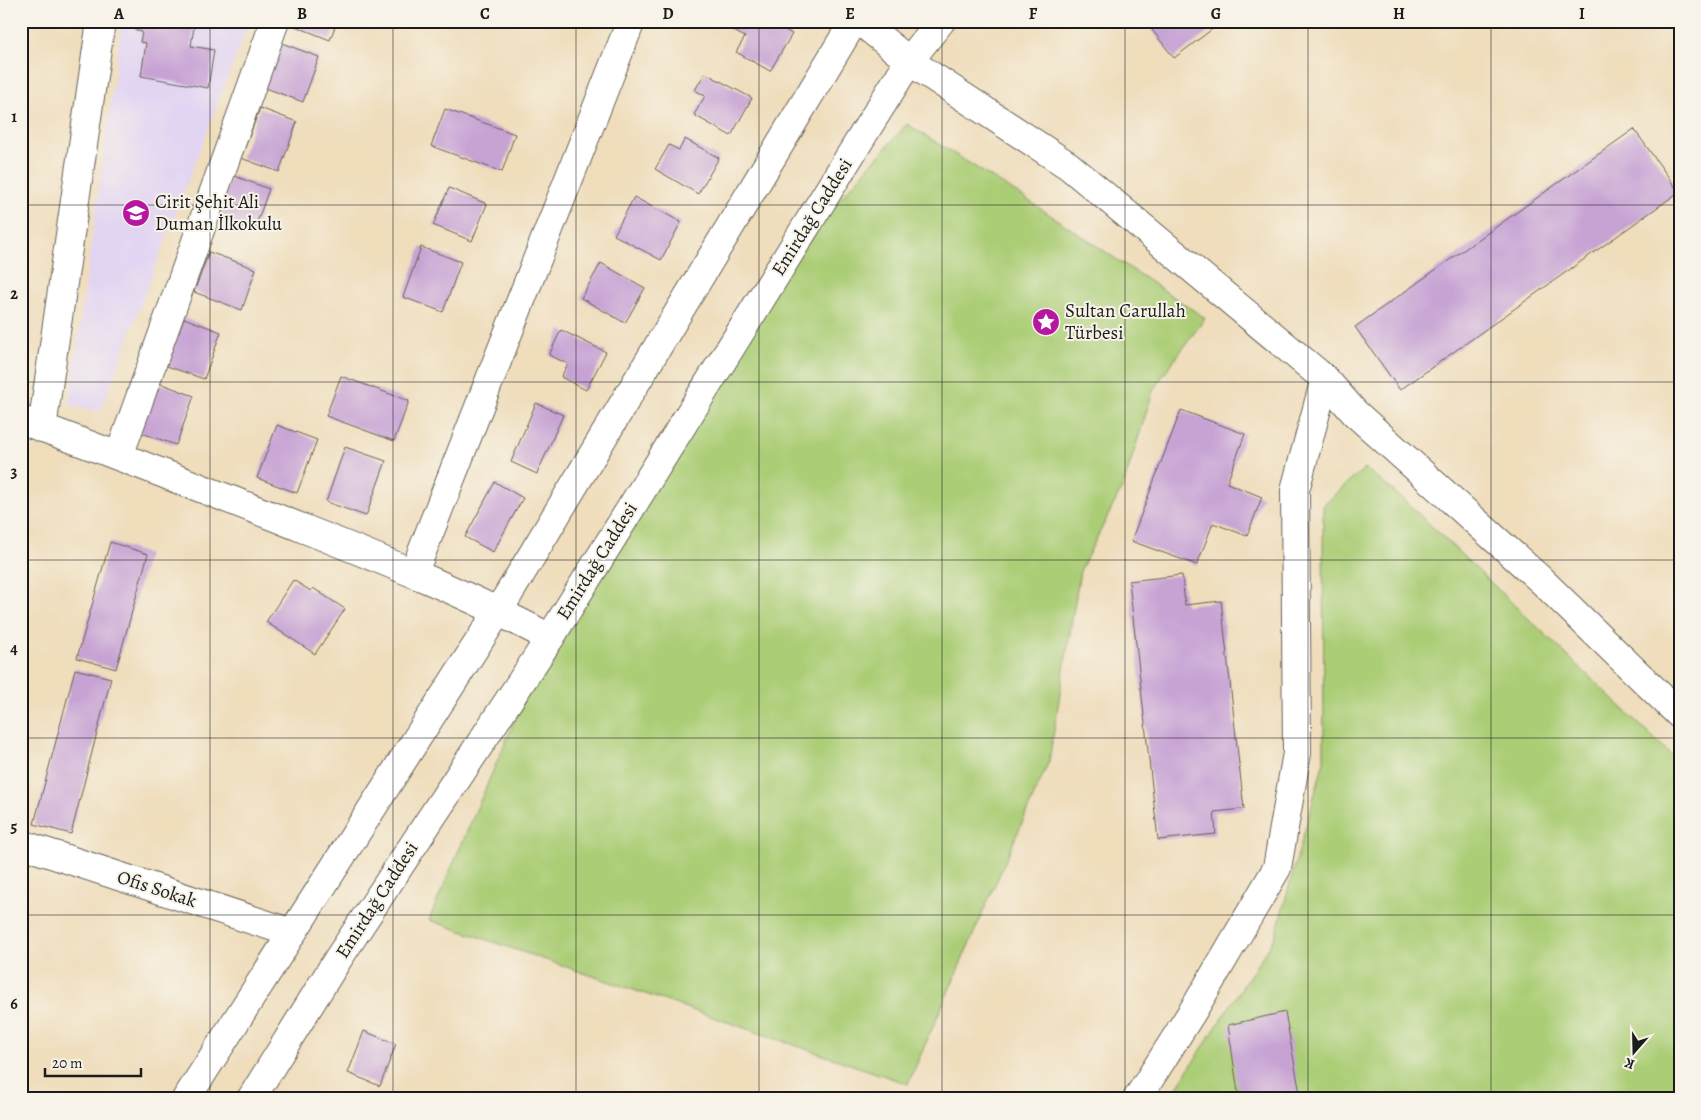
<svg xmlns="http://www.w3.org/2000/svg" width="1701" height="1120" font-family="Alegreya,serif">
<style>
.built{fill:#e2d4f3}
.green{fill:#abcd76;stroke:#647449}
.building{fill:#c7a3d4}
.lines{fill:none;stroke-linecap:round;stroke-linejoin:round}
.street-casing{stroke:#666054;stroke-width:30}
.secondary-casing{stroke:#666054;stroke-width:30}
.street{stroke:#fff;stroke-width:28}
.secondary{stroke:#fff;stroke-width:28}
.grid{fill:none;stroke:#1c1c1c;stroke-width:1;stroke-opacity:0.55}
.labels{text-anchor:middle;dominant-baseline:central;stroke-width:4;stroke-linejoin:round;paint-order:stroke}
.poi-label{font-size:19px;fill:#1c1c1c;stroke:#f7f3e8;text-anchor:start}
.street-label{font-size:19px;fill:#1c1c1c;stroke:#f7f3e8}
.neatline{fill:none;stroke:#1c1c1c;stroke-width:2}
.grid-label{font-size:16px;text-anchor:middle;font-weight:bold;fill:#1c1c1c}
</style>
<rect width="100%" height="100%" fill="#f7f3e8"/>
<filter id="ink" filterUnits="userSpaceOnUse"><feTurbulence type="fractalNoise" baseFrequency=".02" numOctaves="2"/><feDisplacementMap in="SourceGraphic" scale="10" xChannelSelector="R" yChannelSelector="G"/><feConvolveMatrix kernelMatrix="1 2 1 2 8 2 1 2 1" color-interpolation-filters="sRGB"/></filter>
<filter id="wash" filterUnits="userSpaceOnUse"><feTurbulence type="fractalNoise" baseFrequency=".0096" numOctaves="4" result="noise"/><feDisplacementMap in="SourceGraphic" scale="20" xChannelSelector="R" yChannelSelector="G"/><feGaussianBlur stdDeviation="1.12" result="paint"/><feColorMatrix in="noise" values="0 0 0 0 0 0 0 0 0 0 0 0 0 0 0 0 0 1.4 0 .05"/><feComposite in="paint" operator="in"/></filter>
<g filter="url(#wash)">
<rect width="100%" height="100%" fill="#efddbb"/>
<polygon class="built" points="122,21 249,21 100,412 69,405"/>
<g class="green">
<polygon points="907,124 1026,199 1205,318 1154,388 1123,486 1080,571 1049,761 908,1084 429,920 550,638 781,265"/>
<polygon points="1365,468 1404,500 1680,763 1680,1099 1169,1099 1275,937 1324,761 1323,505"/>
</g>
<g id="blocks">
<g class="building">
<polygon points="21,21 26,21 22,46 21,45"/>
<polygon points="137,21 195,21 191,46 214,50 208,88 141,76 146,43 140,42 142,32 135,30"/>
<polygon points="291,21 337,21 330,40 290,24"/>
<polygon points="737,21 770,21 792,34 770,71 736,52 745,37 732,30"/>
<polygon points="1145,21 1223,21 1174,58"/>
<polygon points="279,42 319,57 303,102 263,87"/>
<polygon points="705,73 752,98 731,136 694,115 705,96 695,90"/>
<polygon points="260,108 297,122 279,172 241,158"/>
<polygon points="445,109 515,134 502,172 431,146"/>
<polygon points="1634,129 1679,192 1400,390 1355,327"/>
<polygon points="685,139 719,158 698,194 655,169 669,145 679,150"/>
<polygon points="232,175 269,189 254,231 217,218"/>
<polygon points="449,188 487,204 472,241 433,225"/>
<polygon points="634,197 681,222 661,260 614,235"/>
<polygon points="421,247 461,262 443,312 403,297"/>
<polygon points="209,252 256,269 242,310 194,292"/>
<polygon points="601,263 645,288 625,323 581,298"/>
<polygon points="181,317 221,332 204,379 164,365"/>
<polygon points="561,330 606,352 586,390 561,377 568,364 549,355"/>
<polygon points="341,376 409,401 394,441 326,416"/>
<polygon points="151,380 194,396 176,445 133,430"/>
<polygon points="536,403 563,415 537,474 511,462"/>
<polygon points="1181,410 1245,434 1227,483 1262,497 1247,536 1213,523 1197,565 1131,541"/>
<polygon points="277,425 317,440 297,493 257,478"/>
<polygon points="345,447 386,461 366,516 326,502"/>
<polygon points="495,482 523,498 493,552 465,537"/>
<polygon points="110,542 148,554 116,669 77,658"/>
<polygon points="1182,575 1185,605 1221,601 1244,809 1214,812 1216,834 1158,840 1129,581"/>
<polygon points="293,580 311,591 313,588 345,609 315,654 266,622"/>
<polygon points="75,669 111,678 71,834 34,824"/>
<polygon points="1285,1012 1301,1099 1239,1099 1228,1025"/>
<polygon points="364,1031 396,1044 380,1086 348,1073"/>
</g>
</g>
</g>
<g filter="url(#ink)">
<use href="#blocks" fill-opacity="0" stroke="#666054" stroke-width="1"/>
<g class="lines">
<g class="street-casing">
<g id="street">
<polyline points="860,21 909,61 1069,166 1325,379 1355,413 1542,581 1680,715"/>
<path d="M21,420c85,30 168,64 251,96 95,38 187,73 278,122"/>
<polyline points="42,428 101,21"/>
<polyline points="119,456 275,21"/>
<polyline points="414,572 631,21"/>
<polyline points="1137,1099 1194,1009 1277,868 1297,753 1295,490 1325,379"/>
</g>
</g>
<g class="secondary-casing">
<g id="secondary">
<polyline points="21,844 292,933"/>
<polyline points="186,1099 499,610 854,21"/>
<polyline points="251,1099 338,959 550,638 909,61 941,21"/>
</g>
</g>
<use href="#street" class="street"/>
<use href="#secondary" class="secondary"/>
</g>
</g>
<path class="grid" d="M210,21v1078M393,21v1078M576,21v1078M759,21v1078M942,21v1078M1125,21v1078M1308,21v1078M1491,21v1078M21,205h1659M21,382h1659M21,560h1659M21,738h1659M21,915h1659"/>
<defs>
<g id="school-disc" transform="scale(1.4375)"><circle r="9.5" fill="#b5179e" stroke="#f7f3e8"/><path d="M0-5L7-2L0 1L-7-2ZM-4 1L0 2.5L4 1V4Q0 6-4 4Z" fill="#fff"/></g>
<g id="sight-disc" transform="scale(1.4375)"><circle r="9.5" fill="#b5179e" stroke="#f7f3e8"/><path d="M0-6L1.8-2.2L6-1.7L2.9 1.2L3.7 5.4L0 3.3L-3.7 5.4L-2.9 1.2L-6-1.7L-1.8-2.2Z" fill="#fff"/></g>
</defs>
<g fill-rule="evenodd">
<use href="#school-disc" x="136" y="213"/>
<use href="#sight-disc" x="1046" y="322"/>
</g>
<g class="labels">
<g class="poi-label">
<text x="155" y="202">Cirit Şehit Ali<tspan x="155" dy="22">Duman İlkokulu</tspan></text>
<text x="1065" y="311">Sultan Carullah<tspan x="1065" dy="22">Türbesi</tspan></text>
</g>
<g class="street-label">
<text transform="translate(812 217) rotate(-58)">Emirdağ Caddesi</text>
<text transform="translate(597 561) rotate(-58)">Emirdağ Caddesi</text>
<text transform="translate(157 889) rotate(18)">Ofis Sokak</text>
<text transform="translate(377 900) rotate(-57)">Emirdağ Caddesi</text>
</g>
</g>
<rect width="1701" height="1120" fill="none" stroke="#f7f3e8" stroke-width="55"/>
<g transform="translate(1634 1052) rotate(200)" stroke="#f7f3e8" stroke-width="4" paint-order="stroke">
<path d="M0-4L9 19L0 12L-9 19Z" fill="#1c1c1c"/>
<text y="-8" font-size="14" font-weight="bold" text-anchor="middle" fill="#1c1c1c">K</text>
</g>
<path d="M45 1068v8h96v-8" fill="none" stroke="#1c1c1c" stroke-width="2.5"/>
<text x="52" y="1068" font-size="15" fill="#1c1c1c" stroke="#f7f3e8" stroke-width="4" paint-order="stroke">20 m</text>
<rect x="28" y="28" width="1646" height="1064" class="neatline"/>
<g class="grid-label">
<text x="119" y="19">A</text>
<text x="302" y="19">B</text>
<text x="485" y="19">C</text>
<text x="668" y="19">D</text>
<text x="850" y="19">E</text>
<text x="1033" y="19">F</text>
<text x="1216" y="19">G</text>
<text x="1399" y="19">H</text>
<text x="1582" y="19">I</text>
<text x="14" y="122">1</text>
<text x="14" y="299">2</text>
<text x="14" y="477">3</text>
<text x="14" y="654">4</text>
<text x="14" y="832">5</text>
<text x="14" y="1009">6</text>
</g>
</svg>
